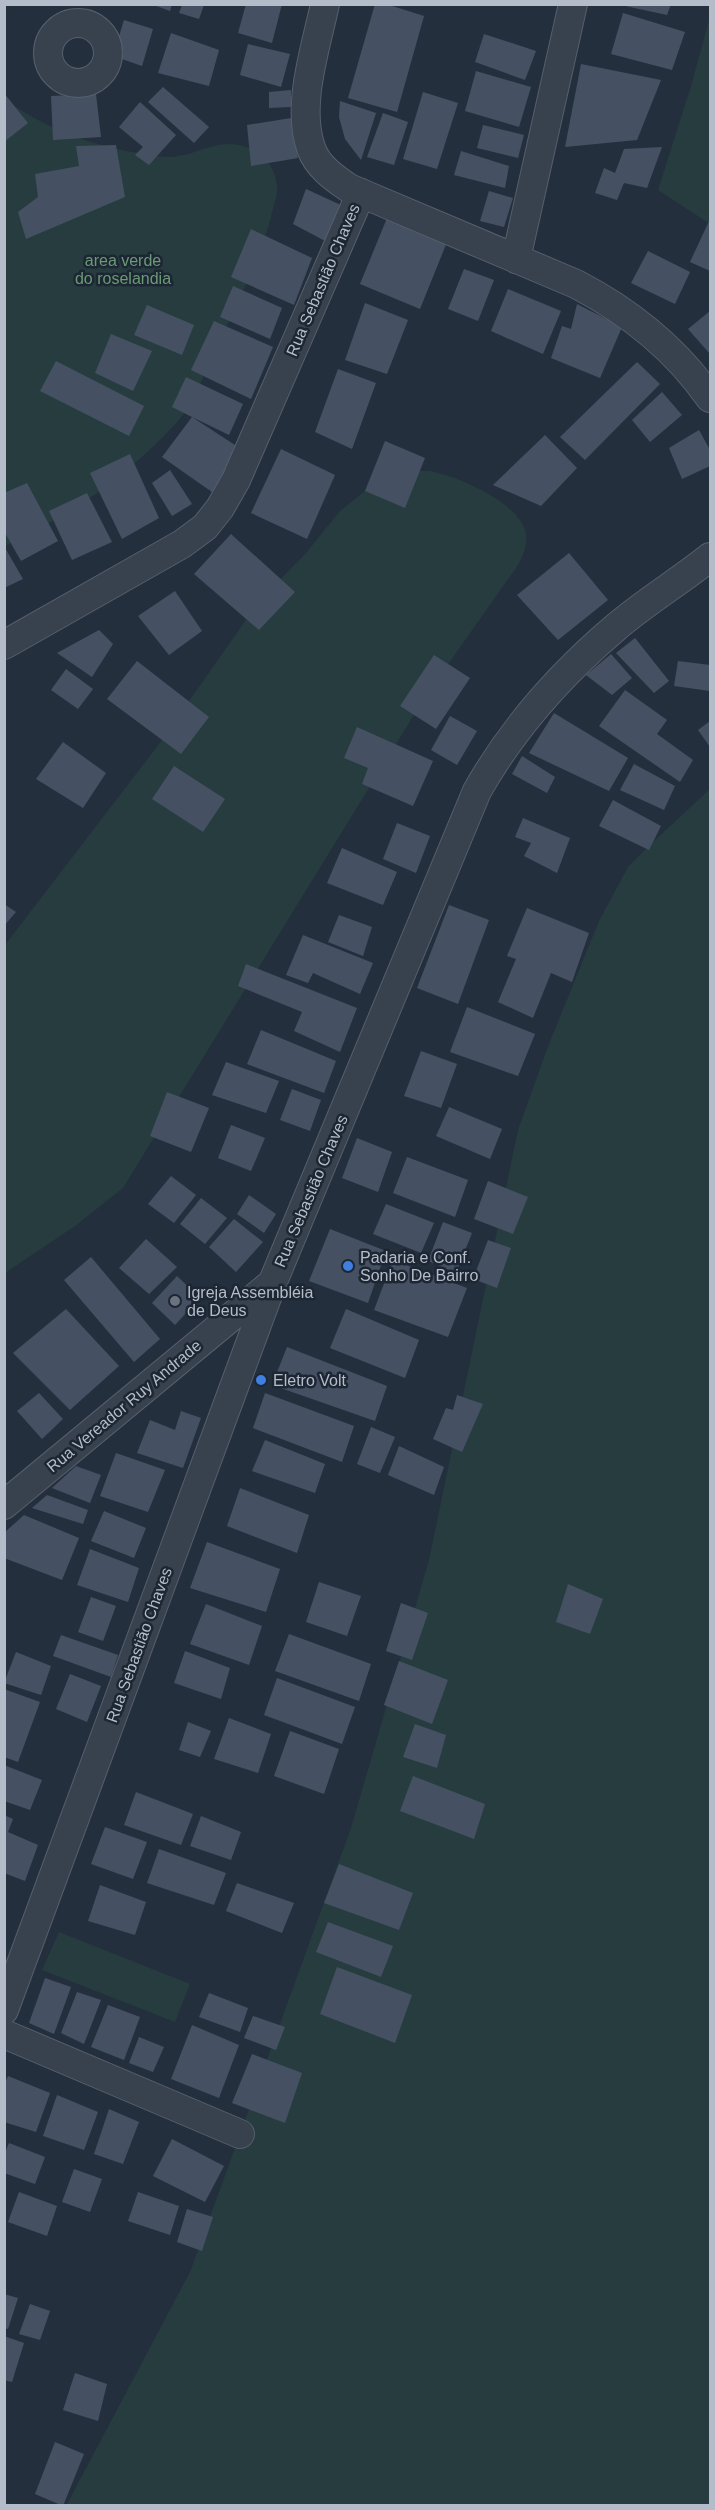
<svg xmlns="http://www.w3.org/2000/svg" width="715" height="2510" font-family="Arial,sans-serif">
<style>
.green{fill:#263c3f}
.building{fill:#455162}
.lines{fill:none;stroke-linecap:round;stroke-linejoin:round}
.street-casing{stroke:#565f6c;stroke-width:30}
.street{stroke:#38414e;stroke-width:28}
.shop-dot{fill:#3f7fe0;stroke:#1d2633;stroke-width:2}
.worship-dot{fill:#6b7280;stroke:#1d2633;stroke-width:2}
.labels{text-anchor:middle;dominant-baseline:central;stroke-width:5;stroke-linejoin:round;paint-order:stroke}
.park-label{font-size:16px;fill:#6b9a76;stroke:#1d2633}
.street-label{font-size:16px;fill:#b4bcc9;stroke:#1d2633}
.poi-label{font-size:16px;fill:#b4bcc9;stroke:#1d2633;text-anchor:start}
</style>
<rect width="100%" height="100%" fill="#242f3e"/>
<g class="green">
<polygon points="710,17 710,224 658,190 691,86"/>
<path d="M4,99c41,29 85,46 134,54 9,1 18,4 27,4 34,1 56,-26 92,-5 11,6 19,21 20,34 1,10 -4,21 -6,31 -13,48 -37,92 -58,138 -9,19 -16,39 -28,57 -5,8 -14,16 -21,24 -47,47 -99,82 -159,110z"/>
<path d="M410,471c6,0 13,0 19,0 27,4 88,31 96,59 4,12 -1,24 -7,35l-95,135 -300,488 -48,38 -70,47v-328l151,-197 104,-148 46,-47 34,-42 25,-20z"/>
<polygon points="710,789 710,2505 66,2506 190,2272 351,1828 429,1560 518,1130 549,1044 599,921 628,867 653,842"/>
<polygon points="59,1932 190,1984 175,2022 42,1970"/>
</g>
<g class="building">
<polygon points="151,4 172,4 170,11"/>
<polygon points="246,4 282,4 272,43 238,33"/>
<polygon points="375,4 386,4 424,16 397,112 348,98"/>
<polygon points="616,4 671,4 667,15"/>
<polygon points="182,5 204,5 199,19 179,13"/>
<polygon points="623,13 685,32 672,70 611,54"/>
<polygon points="124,20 153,29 142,66 113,56"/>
<polygon points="171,33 219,50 209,86 158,73"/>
<polygon points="484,34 536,51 525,80 475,62"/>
<polygon points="248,44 290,54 281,87 240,75"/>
<polygon points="581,64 661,80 637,140 565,147"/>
<polygon points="476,71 531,87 519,127 465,111"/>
<polygon points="163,87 209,127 194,143 148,102"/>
<polygon points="291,90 291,107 269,108 269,92"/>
<polygon points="423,92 458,103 437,169 403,159"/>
<polygon points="4,93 28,123 4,142"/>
<polygon points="96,94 101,137 53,140 51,96"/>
<polygon points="340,101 376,113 361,160 345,139 339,117"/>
<polygon points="140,102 176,135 149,165 135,155 143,147 119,127"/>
<polygon points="383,113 408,122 394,165 367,157"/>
<polygon points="291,118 298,158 251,166 247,125"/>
<polygon points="483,125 524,135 518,158 477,148"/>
<polygon points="116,145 125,197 26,239 18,212 38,197 35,174 79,166 76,146"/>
<polygon points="662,147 647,188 624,183 617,200 595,193 604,168 615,173 624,149"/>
<polygon points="461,151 509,166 505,188 454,175"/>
<polygon points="306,189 343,206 327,242 293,224"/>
<polygon points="489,191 513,198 504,227 480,221"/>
<polygon points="387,218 447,242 420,309 360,284"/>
<polygon points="710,219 710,271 690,262"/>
<polygon points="251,229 312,258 294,305 231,277"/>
<polygon points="648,251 690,272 675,304 631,283"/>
<polygon points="464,269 494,280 478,321 448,309"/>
<polygon points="233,286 282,308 270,339 220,317"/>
<polygon points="508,289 561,311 543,354 491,331"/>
<polygon points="365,303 408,320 387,374 345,360"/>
<polygon points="577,304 622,327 600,378 551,358 562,326 571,329"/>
<polygon points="147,305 194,325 182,355 134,335"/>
<polygon points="710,311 710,354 688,329"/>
<polygon points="214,321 273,347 251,399 191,370"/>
<polygon points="111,334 152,351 133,391 95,373"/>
<polygon points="56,361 144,406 129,436 40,391"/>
<polygon points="637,362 660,384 585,460 560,437"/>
<polygon points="338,369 376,383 352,449 315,432"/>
<polygon points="186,377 243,404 229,435 192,417 241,449 212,492 162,457 192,417 172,407"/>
<polygon points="662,392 682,415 650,442 632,420"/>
<polygon points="699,430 710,450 710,466 682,479 669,448"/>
<polygon points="545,435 577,468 541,506 493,485"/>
<polygon points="385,441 425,458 405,508 365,491"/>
<polygon points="281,449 335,475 307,539 251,513"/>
<polygon points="130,454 159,518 122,539 90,473"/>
<polygon points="170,470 192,504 172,516 152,483"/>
<polygon points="27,483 58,541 21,561 4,531 4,493"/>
<polygon points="87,493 112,542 72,560 49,511"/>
<polygon points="231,534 295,592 259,630 194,574"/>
<polygon points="4,546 23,579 4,588"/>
<polygon points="569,553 608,600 558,640 517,595"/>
<polygon points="175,591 202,631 169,655 138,616"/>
<polygon points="99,630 113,644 92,677 57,653"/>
<polygon points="635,638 669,681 654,693 616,653"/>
<polygon points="611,654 632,678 612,695 586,675"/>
<polygon points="434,655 470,678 436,729 400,706"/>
<polygon points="137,661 209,717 181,754 107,699"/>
<polygon points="678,661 710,665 710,691 674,686"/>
<polygon points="66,669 93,689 78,709 51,690"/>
<polygon points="625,690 667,720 657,734 693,760 680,782 599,726"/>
<polygon points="554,713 628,758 609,791 529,753"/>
<polygon points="450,716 477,731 457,765 431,750"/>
<polygon points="710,721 710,747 698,730"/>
<polygon points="357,727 433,761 413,806 362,784 368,768 344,758"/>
<polygon points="63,742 106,773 83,808 36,779"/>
<polygon points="522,756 555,777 547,793 512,774"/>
<polygon points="634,764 675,786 664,810 620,790"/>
<polygon points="174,766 225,799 203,832 152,799"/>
<polygon points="613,800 661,826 649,850 599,826"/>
<polygon points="523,818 570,838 557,873 524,856 531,843 515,837"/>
<polygon points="397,823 430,836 416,873 383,859"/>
<polygon points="342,848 397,872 383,905 327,883"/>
<polygon points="4,904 16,912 4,926"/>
<polygon points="449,905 489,920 458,1004 417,988"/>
<polygon points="527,908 589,933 572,982 551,973 533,1018 498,1002 516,959 507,956"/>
<polygon points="339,915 372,927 363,956 328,942"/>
<polygon points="303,935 373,963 360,994 313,973 308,983 286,975"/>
<polygon points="246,964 357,1008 340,1052 294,1031 302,1012 238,986"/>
<polygon points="467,1007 535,1034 518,1076 450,1052"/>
<polygon points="261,1030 336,1061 324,1093 247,1064"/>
<polygon points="421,1051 457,1064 441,1108 404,1096"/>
<polygon points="226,1062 279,1081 266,1113 212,1095"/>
<polygon points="292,1089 321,1100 310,1131 280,1120"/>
<polygon points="167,1092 209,1108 191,1152 150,1136"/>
<polygon points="449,1107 502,1129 490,1159 436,1136"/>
<polygon points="231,1125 265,1138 251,1171 218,1158"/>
<polygon points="357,1138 392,1152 378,1192 342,1178"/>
<polygon points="407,1157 468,1180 455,1217 393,1193"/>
<polygon points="171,1176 196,1195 174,1223 148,1204"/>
<polygon points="488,1181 528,1197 513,1234 474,1219"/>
<polygon points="249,1195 276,1214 264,1233 237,1214"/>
<polygon points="201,1198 227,1218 205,1244 180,1224"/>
<polygon points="386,1204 434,1223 421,1253 373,1234"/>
<polygon points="234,1219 263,1242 236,1272 209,1247"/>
<polygon points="443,1222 472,1233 456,1273 428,1261"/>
<polygon points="330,1229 386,1251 368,1303 309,1281"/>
<polygon points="146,1239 177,1267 149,1294 119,1268"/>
<polygon points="488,1240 511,1248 497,1288 473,1279"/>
<polygon points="91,1257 160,1339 134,1362 64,1280"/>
<polygon points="393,1260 467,1288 448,1337 374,1310"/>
<polygon points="177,1276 200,1298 175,1325 152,1303"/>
<polygon points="66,1309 119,1366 70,1410 13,1353"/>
<polygon points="346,1309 419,1340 405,1378 330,1348"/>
<polygon points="287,1347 387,1386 375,1421 272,1385"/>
<polygon points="39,1393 63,1419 42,1439 17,1411"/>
<polygon points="265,1393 354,1426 342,1462 253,1428"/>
<polygon points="457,1395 483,1404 462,1452 433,1439 446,1408 453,1410"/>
<polygon points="181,1411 201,1418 183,1468 137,1453 150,1420 175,1430"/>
<polygon points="371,1427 395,1437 380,1473 357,1464"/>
<polygon points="265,1440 325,1464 315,1493 252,1471"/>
<polygon points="399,1446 444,1467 434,1495 388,1475"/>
<polygon points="116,1453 165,1470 148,1512 100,1496"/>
<polygon points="76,1466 101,1475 90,1503 52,1488"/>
<polygon points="240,1488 309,1515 297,1553 227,1526"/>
<polygon points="47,1495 88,1510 83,1524 32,1508"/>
<polygon points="104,1511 146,1528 134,1558 91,1541"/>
<polygon points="24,1515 79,1538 62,1580 4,1558 4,1533"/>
<polygon points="207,1542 280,1569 266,1612 190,1588"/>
<polygon points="90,1549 139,1568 128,1602 77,1585"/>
<polygon points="319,1582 361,1596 347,1636 306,1622"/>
<polygon points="568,1584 603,1599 590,1634 556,1622"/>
<polygon points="91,1597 116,1606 103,1641 78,1632"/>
<polygon points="401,1603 428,1613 412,1660 386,1651"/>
<polygon points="206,1604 262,1626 249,1665 190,1644"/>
<polygon points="289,1634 371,1664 359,1701 275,1671"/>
<polygon points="61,1635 118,1655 111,1677 53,1656"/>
<polygon points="185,1651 230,1668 221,1699 174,1683"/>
<polygon points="16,1652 51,1666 41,1695 4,1683"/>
<polygon points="399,1661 448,1680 432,1724 384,1705"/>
<polygon points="70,1674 101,1686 87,1722 56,1709"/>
<polygon points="277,1678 355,1707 342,1744 264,1715"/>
<polygon points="4,1689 40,1702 18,1762 4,1757"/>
<polygon points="229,1718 271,1734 258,1773 214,1759"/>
<polygon points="188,1722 211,1731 200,1757 179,1750"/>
<polygon points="415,1724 446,1735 437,1768 403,1757"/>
<polygon points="290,1731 339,1749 324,1794 274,1776"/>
<polygon points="4,1765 42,1780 30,1810 4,1801"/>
<polygon points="413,1776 485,1804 474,1839 400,1811"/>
<polygon points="136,1792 193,1814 181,1845 124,1825"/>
<polygon points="4,1815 13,1819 8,1832 38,1845 25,1881 4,1873"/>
<polygon points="201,1816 241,1832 231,1860 190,1846"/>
<polygon points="105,1827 147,1842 133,1879 91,1864"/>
<polygon points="159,1849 226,1873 214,1905 147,1883"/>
<polygon points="339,1864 413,1893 399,1930 324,1903"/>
<polygon points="237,1883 294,1903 282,1933 226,1911"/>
<polygon points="100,1885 146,1902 135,1935 88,1921"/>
<polygon points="328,1922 393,1946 381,1977 316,1952"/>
<polygon points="337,1967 412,1995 395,2043 320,2014"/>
<polygon points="45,1978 71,1987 54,2034 29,2023"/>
<polygon points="77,1992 101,2000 84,2044 61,2033"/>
<polygon points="209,1993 248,2008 240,2032 199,2017"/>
<polygon points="108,2005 140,2017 124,2060 91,2047"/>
<polygon points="253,2016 285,2027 276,2050 244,2038"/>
<polygon points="192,2025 239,2045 219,2098 171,2079"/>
<polygon points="139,2037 164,2047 153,2072 129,2063"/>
<polygon points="252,2054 302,2073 285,2123 232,2103"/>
<polygon points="8,2076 50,2093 36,2132 4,2122 4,2085"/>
<polygon points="57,2095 98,2112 84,2150 43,2136"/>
<polygon points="109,2109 139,2122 123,2164 94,2154"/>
<polygon points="172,2139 224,2166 205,2202 153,2176"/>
<polygon points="9,2143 45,2157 35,2184 4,2173 4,2155"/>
<polygon points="74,2169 102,2179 90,2212 62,2202"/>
<polygon points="19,2192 57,2206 47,2236 8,2222"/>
<polygon points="138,2192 179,2206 170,2235 128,2221"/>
<polygon points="187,2209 213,2217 202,2251 177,2242"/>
<polygon points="4,2294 18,2298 8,2329 4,2328"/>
<polygon points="30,2304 50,2311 40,2340 19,2334"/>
<polygon points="4,2336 24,2343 12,2382 4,2380"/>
<polygon points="75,2373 107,2384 98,2421 63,2410"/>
<polygon points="55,2442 84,2454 63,2506 35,2494"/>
</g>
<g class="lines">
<g class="street-casing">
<g id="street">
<path d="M325,4c-9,43 -29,101 -14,144 6,18 23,30 38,40l227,96c54,28 99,64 134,114"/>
<circle cx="78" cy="53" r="30"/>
<polyline points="516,259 573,4"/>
<polyline points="4,645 182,544 205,527 220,508 236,480 361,193"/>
<polyline points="4,1505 271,1284"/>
<path d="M4,2010l268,-726 205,-493c35,-62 84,-117 138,-163 30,-26 64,-46 95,-71"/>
<polyline points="4,2034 240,2134"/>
</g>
</g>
<use href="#street" class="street"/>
</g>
<g class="shop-dot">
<circle cx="348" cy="1266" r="6"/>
<circle cx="261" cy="1380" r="6"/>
</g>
<circle class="worship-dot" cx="175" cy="1301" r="6"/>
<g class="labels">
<g class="park-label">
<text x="123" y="260">area verde<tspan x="123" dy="18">do roselandia</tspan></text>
</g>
<g class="street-label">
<text transform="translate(323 280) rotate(-67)">Rua Sebastião Chaves</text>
<text transform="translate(311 1191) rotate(-67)">Rua Sebastião Chaves</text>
<text transform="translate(124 1406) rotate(-40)">Rua Vereador Ruy Andrade</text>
<text transform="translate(139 1645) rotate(-70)">Rua Sebastião Chaves</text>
</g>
<g class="poi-label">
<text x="360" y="1257">Padaria e Conf.<tspan x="360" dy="18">Sonho De Bairro</tspan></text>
<text x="187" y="1292">Igreja Assembléia<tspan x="187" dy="18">de Deus</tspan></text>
<text x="273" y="1380">Eletro Volt</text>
</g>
</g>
<rect width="715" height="2510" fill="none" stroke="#b4bcc9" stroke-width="12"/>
</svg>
